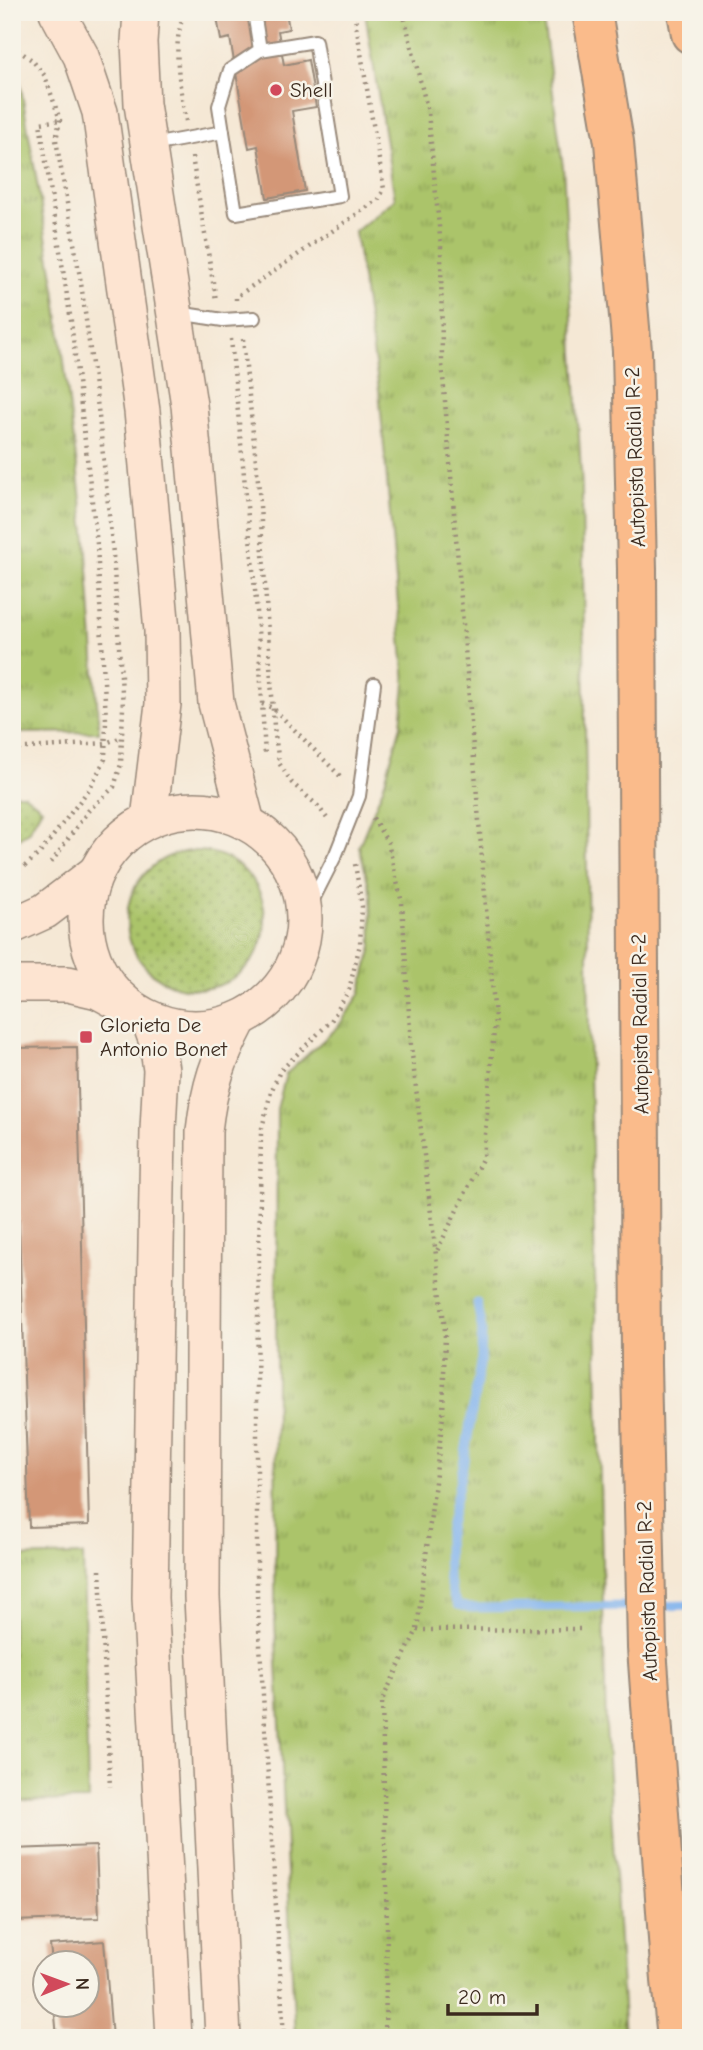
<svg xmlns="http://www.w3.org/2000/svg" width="703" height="2050" font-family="'Comic Neue',sans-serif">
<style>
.grass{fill:url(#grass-dots);stroke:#737744;stroke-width:2}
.park{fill:url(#park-tufts);stroke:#737744;stroke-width:2}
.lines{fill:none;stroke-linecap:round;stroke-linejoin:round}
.stream{stroke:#81b3ed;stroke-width:9}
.building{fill:#d39777}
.lane-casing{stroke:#98897a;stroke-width:16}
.secondary-casing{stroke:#98897a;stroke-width:38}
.highway-casing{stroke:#98897a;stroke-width:42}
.path{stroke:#98897a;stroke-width:4.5;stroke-dasharray:2 5;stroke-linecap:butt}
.lane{stroke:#fff;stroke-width:12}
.secondary{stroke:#fde4d1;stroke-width:35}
.highway{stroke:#fabb8b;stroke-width:38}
.poi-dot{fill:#d1495b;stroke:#f7f3e8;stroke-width:2.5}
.labels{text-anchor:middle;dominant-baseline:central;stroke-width:5;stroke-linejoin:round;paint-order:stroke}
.poi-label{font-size:21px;fill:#3b2a1e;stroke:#f7f3e8;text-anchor:start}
.street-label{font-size:21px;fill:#3b2a1e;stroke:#f7f3e8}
</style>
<defs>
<pattern id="grass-dots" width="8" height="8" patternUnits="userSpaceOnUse" patternTransform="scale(1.75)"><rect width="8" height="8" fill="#abc46a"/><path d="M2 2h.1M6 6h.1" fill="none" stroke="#8c9f57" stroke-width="1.8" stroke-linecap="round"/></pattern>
<pattern id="park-tufts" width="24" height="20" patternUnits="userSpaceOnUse" patternTransform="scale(1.75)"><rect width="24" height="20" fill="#abc46a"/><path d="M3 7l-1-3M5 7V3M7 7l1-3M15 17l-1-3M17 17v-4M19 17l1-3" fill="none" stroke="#8c9f57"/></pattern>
</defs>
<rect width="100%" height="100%" fill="#f7f3e8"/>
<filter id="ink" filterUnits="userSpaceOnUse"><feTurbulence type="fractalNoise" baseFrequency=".0143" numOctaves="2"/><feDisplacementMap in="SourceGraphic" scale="14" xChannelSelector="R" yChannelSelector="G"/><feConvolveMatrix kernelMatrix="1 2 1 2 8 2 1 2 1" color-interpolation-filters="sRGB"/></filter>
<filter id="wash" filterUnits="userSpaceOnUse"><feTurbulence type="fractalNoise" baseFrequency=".00686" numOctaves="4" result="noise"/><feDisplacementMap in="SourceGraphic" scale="28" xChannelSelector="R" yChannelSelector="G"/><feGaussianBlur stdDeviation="1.57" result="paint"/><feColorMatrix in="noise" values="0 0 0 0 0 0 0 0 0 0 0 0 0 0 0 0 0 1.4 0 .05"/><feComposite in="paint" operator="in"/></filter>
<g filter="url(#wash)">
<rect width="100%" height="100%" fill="#f5e8d5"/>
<g class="grass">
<polygon points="12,794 24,794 42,808 28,832 12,842"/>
<circle cx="196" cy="920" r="69"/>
</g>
<g class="park">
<polygon points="365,12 542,12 563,167 582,489 589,1030 606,1727 625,2038 295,2038 275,1620 277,1109 286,1074 338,1027 360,994 372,947 371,894 359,846 383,788 401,725 405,683 379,390 355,232 395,199"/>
<polygon points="12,72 20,82 55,289 86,540 99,732 12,733"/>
<polygon points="83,1555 88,1800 12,1801 12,1557"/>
</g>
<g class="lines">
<g class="stream">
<polyline points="477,1303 482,1330 481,1359 463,1466 447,1538 448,1577 453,1596 458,1605 470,1608 637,1606"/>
<polyline points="654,1606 691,1605"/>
</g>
</g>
<g id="blocks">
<g class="building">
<polygon points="216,12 286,12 289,29 278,31 284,65 308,60 316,107 292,111 305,191 267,198 258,146 249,148 230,38 221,40"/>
<polygon points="77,1047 89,1525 29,1527 13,1048"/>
<polygon points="96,1846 99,1918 12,1921 12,1849"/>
<polygon points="104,1941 112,2038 57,2038 54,2004 88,2004 88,1962 52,1962 50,1945"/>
</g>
</g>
</g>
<g filter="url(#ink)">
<use href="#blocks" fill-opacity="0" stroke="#98897a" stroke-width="2"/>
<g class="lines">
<g class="lane-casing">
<g id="lane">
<polyline points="223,132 236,213 340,196 315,41 260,50"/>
<polyline points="152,145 223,132 219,106 230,70 260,50 254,12"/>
<polyline points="178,313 223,320 254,318"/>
<polyline points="304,917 336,854 359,796 374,684"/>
</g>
</g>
<g class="secondary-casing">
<g id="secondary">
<polyline points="57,12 81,56 100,112 142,411 162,631 163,704 149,819"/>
<polyline points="141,12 139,42 142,104 189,405 216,703 247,823"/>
<circle cx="195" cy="919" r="109"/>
<polyline points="12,926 45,911 94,874"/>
<polyline points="12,984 68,984 98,991 124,1005"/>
<polyline points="149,1020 157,1042 161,1070 158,1130 150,1598 174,2038"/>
<path d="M223,2038l-21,-441 2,-466c5,-45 14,-71 35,-111"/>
</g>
</g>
<g class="highway-casing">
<g id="highway">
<polyline points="592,12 614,142 632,351 637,569 641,1364 647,1648 671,1980 677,2038"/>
<polyline points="687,12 691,34"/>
</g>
</g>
<g class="path">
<polyline points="403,12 428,112 441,247 442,364 495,1019 483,1157 437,1251"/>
<polyline points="12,46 32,60 45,76 60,120 56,140 81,283 99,416 113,554 123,707 121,764 114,787 88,811 51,863"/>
<path d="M186,121c-5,-26 -17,-88 1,-109"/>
<polyline points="192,157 216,300"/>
<polyline points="236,300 236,297 379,199 384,189 354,12"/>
<polyline points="231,339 257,611 265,756"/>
<polyline points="243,339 259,490 274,727 279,763 292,783 318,806 329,821"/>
<polyline points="12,525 12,556"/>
<polyline points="262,704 273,708 342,778"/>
<polyline points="12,749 106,743 122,737"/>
<polyline points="373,818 388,843 402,903 411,1046 445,1331 443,1416 417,1630 382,1700 387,1928 385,2038"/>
<polyline points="12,872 24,867 40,853 90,788 105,759 106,720 97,544 71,321 40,123 60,120"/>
<polyline points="100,1570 110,1787"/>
<polyline points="417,1630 584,1629"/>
<polyline points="284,2038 257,1596 257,1382 261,1132 271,1092 280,1071 331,1021 349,990 360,944 362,906 355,864"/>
</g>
<use href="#lane" class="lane"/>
<use href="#secondary" class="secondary"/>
<use href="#highway" class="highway"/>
</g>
</g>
<g class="poi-dot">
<circle cx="276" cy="90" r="7"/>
<rect x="79" y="1030" width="14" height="14" rx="3.5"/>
</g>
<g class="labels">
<g class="poi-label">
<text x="290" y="90">Shell</text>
<text x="100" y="1025">Glorieta De<tspan x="100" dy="24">Antonio Bonet</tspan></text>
</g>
<g class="street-label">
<text transform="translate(635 457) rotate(-92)">Autopista Radial R-2</text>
<text transform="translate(640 1024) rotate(-91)">Autopista Radial R-2</text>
<text transform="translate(647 1591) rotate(-92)">Autopista Radial R-2</text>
</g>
</g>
<rect width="703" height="2050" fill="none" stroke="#f7f3e8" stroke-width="42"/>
<g transform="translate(66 1984) rotate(89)"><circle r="33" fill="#f7f3e8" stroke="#aca397" stroke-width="2"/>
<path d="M0-5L12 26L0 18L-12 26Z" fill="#d1495b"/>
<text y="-10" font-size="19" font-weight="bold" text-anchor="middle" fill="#3b2a1e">N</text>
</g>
<path d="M448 2004v10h89v-10" fill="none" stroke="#3b2a1e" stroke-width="3.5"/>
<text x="458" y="2004" font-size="21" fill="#3b2a1e" stroke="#f7f3e8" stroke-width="5" paint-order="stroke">20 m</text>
</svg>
